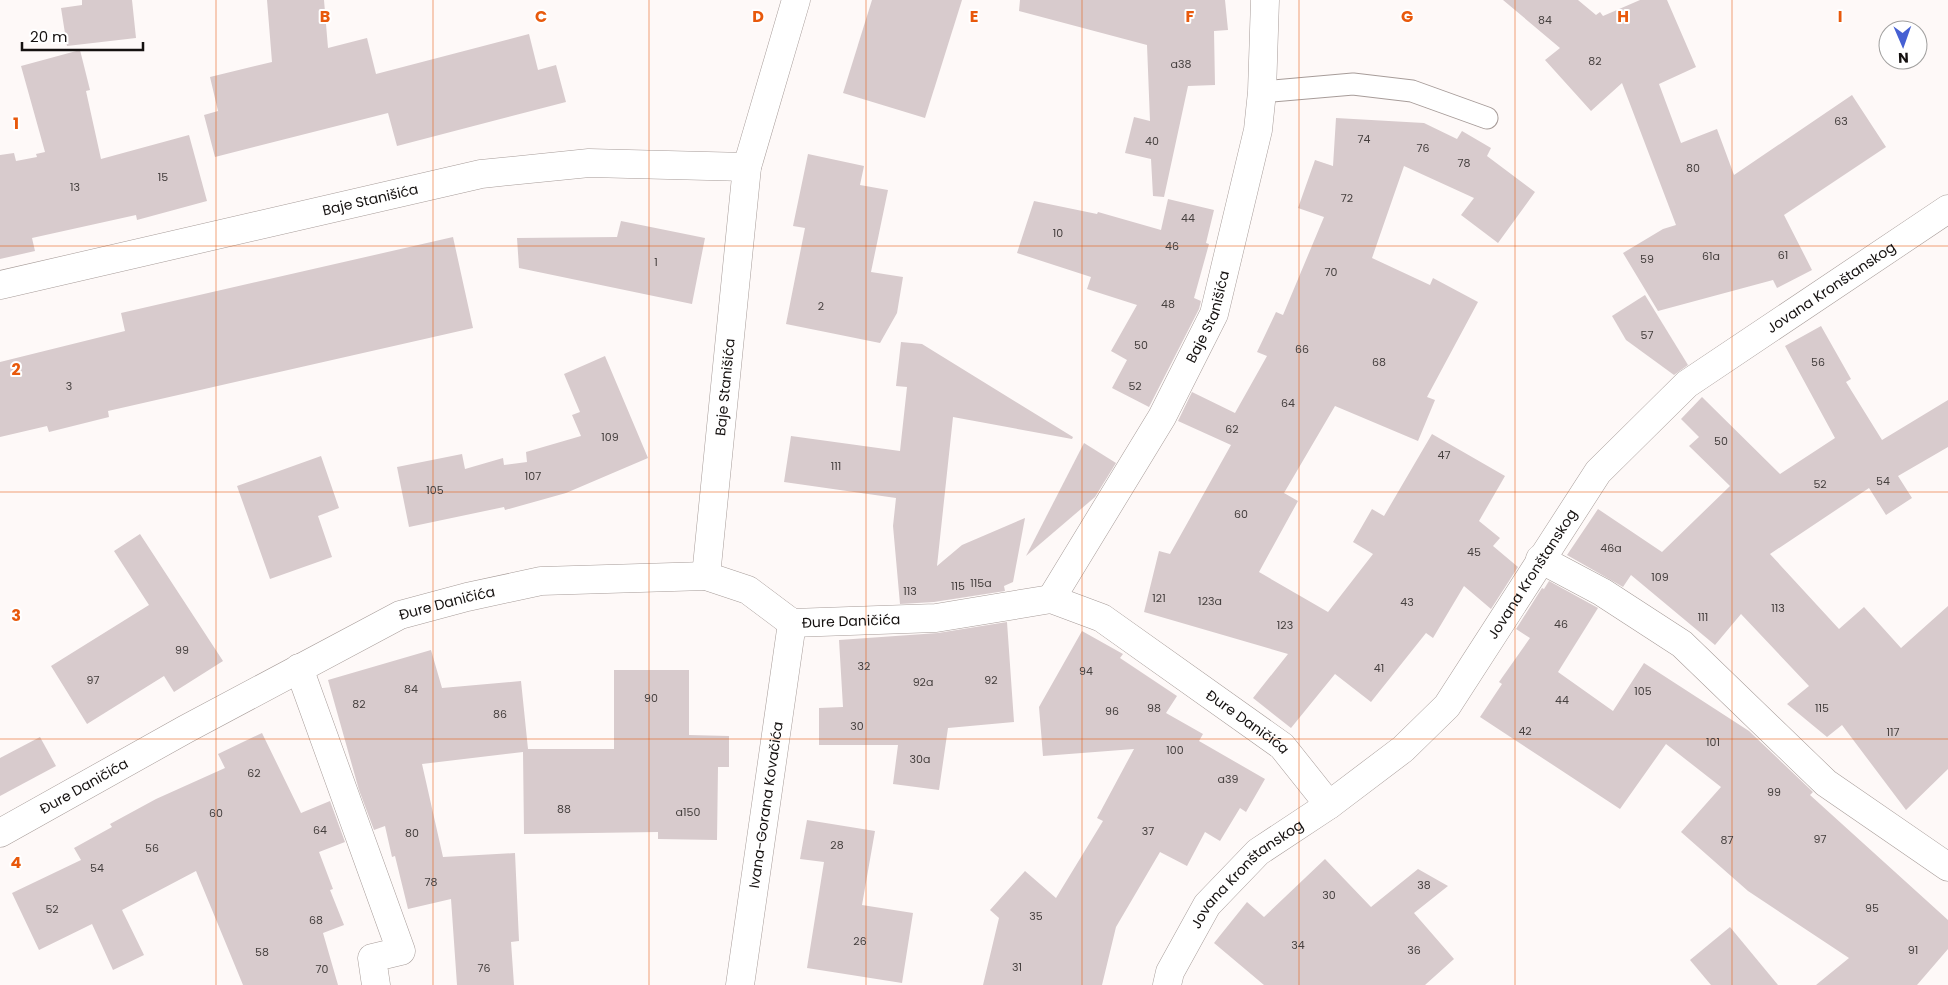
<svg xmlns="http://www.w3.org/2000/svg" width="1948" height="985" font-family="Poppins,sans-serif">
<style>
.building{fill:#d8cbcd}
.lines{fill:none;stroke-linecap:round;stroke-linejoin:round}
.service-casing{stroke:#a79c99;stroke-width:23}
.minor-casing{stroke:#a79c99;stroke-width:29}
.service{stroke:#fff;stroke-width:21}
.minor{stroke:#fff;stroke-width:28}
.grid{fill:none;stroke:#e8590c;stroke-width:1;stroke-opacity:0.55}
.labels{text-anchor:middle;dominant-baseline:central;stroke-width:4;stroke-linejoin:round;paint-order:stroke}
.number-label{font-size:11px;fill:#46403f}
.street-label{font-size:14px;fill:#151110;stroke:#fff}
.grid-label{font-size:16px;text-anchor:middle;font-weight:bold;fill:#e8590c;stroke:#fff;stroke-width:4;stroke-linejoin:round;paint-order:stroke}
</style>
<rect width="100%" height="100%" fill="#fef9f8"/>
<g class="building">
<polygon points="82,0 132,0 136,38 67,46 61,8 82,5"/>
<polygon points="267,0 324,0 328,48 367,38 376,74 529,34 538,70 556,65 566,102 397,146 388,113 215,157 204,115 218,111 210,77 272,62"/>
<polygon points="872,0 962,0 925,118 843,93"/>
<polygon points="1020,0 1225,0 1228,30 1214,31 1215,85 1188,86 1164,197 1153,196 1151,159 1125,153 1134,117 1150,121 1147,45 1019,11"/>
<polygon points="1503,0 1578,0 1596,15 1600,12 1603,16 1640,0 1667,0 1696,67 1659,84 1681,143 1717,129 1734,175 1852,95 1886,147 1784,215 1812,270 1777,288 1773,280 1658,311 1623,253 1663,229 1676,225 1622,83 1591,111 1545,60 1560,48"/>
<polygon points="80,50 90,90 86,91 101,159 189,135 207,201 137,220 136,215 32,238 35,251 0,259 0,155 14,153 16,161 37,157 36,154 45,152 21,66"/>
<polygon points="1336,118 1424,123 1457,139 1462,131 1491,148 1487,156 1535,192 1498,243 1461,215 1474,198 1404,166 1372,258 1430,285 1433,278 1478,302 1427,397 1435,400 1418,441 1335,406 1284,493 1298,501 1259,572 1328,612 1373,554 1353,542 1372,509 1384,516 1432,434 1505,476 1479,521 1500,538 1493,546 1518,567 1491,609 1464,586 1433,638 1426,633 1371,702 1335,674 1291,728 1253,698 1288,654 1144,612 1159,551 1170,554 1231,445 1178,421 1192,392 1235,413 1267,356 1257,352 1276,312 1283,315 1324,217 1298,208 1315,160 1333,166"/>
<polygon points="808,154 864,166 860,185 888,190 871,272 903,277 897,313 880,343 786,324 805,228 793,226"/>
<polygon points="1168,199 1214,210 1206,243 1209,244 1194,298 1201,301 1199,309 1149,407 1112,388 1127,360 1111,351 1137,305 1087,289 1091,277 1017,253 1034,201 1097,214 1098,212 1161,230"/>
<polygon points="621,221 705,238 692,304 519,268 517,238 617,237"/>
<polygon points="453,237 473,328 108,411 109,417 49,432 47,426 0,437 0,362 125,331 121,313"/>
<polygon points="1645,295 1688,365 1674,375 1626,340 1612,316"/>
<polygon points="1821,326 1851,379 1846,382 1882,440 1948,400 1948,447 1898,476 1912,498 1886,515 1869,488 1770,554 1839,629 1864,607 1901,648 1948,606 1948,769 1906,810 1842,725 1827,737 1787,704 1809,686 1741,614 1715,645 1631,575 1623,587 1567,555 1598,509 1662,552 1730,486 1689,446 1699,437 1681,419 1702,397 1780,474 1835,438 1785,346"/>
<polygon points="901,342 922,344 1073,437 1072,439 953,417 937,566 962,545 1025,518 1013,582 1004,586 1005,591 934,602 900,604 893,526 896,498 784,482 791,436 900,451 907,387 896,386"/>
<polygon points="605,356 648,458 566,493 505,510 504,507 409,527 397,467 462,454 465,469 503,458 504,465 527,462 526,452 581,436 572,415 580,412 564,374"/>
<polygon points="1084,443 1116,463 1095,497 1026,556"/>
<polygon points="321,456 339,508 318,516 332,557 270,579 237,486"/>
<polygon points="140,534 223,661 174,692 164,676 87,724 51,666 149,605 114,551"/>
<polygon points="1549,581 1598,608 1558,672 1613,711 1644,663 1749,731 1813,792 1810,795 1948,920 1948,949 1917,985 1816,985 1849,958 1748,891 1681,832 1721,787 1666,744 1620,809 1480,717 1502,684 1499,682 1530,638 1516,629 1542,588 1544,589"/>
<polygon points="1007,622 1014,722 948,728 939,790 893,784 898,745 819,745 819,708 843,707 839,640 938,633"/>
<polygon points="1082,631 1123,654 1120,658 1177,696 1166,713 1203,734 1199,741 1265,779 1246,812 1240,808 1220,841 1205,832 1187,866 1160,852 1116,927 1102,985 983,985 999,918 990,910 1025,871 1056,898 1103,821 1097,818 1134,749 1043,756 1039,707"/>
<polygon points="431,650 442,688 521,681 528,749 614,749 614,670 689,670 689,735 729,736 729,767 718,767 717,840 658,839 658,832 524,834 523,752 422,764 443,857 515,853 519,941 511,942 514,985 457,985 451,899 408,909 395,856 392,857 385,826 374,830 359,790 328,680"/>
<polygon points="262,733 301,813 330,801 345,842 319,852 333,889 330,890 344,925 323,933 338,985 243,985 196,871 122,910 144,955 113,970 92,924 39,950 12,893 81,860 74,848 112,827 110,824 156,799 225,768 218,754"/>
<polygon points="40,737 56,766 0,796 0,758"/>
<polygon points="807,820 875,831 862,905 913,913 902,983 807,968 824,862 800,859"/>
<polygon points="1325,859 1371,907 1418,869 1448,886 1414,913 1454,959 1425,985 1264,985 1214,943 1247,902 1264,917"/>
<polygon points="1730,927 1778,985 1711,985 1690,960"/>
</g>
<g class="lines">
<g class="service-casing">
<polyline id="service" points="1262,92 1353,84 1412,91 1487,118"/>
</g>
<g class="minor-casing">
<g id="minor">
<path id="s1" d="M0,285l481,-111 108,-11 158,4"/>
<polyline points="1540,559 1602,592 1682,644 1826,783 1948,867"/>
<path id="s2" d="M706,576l41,-409 49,-167"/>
<path id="s3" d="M1051,599l111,-182 52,-103 44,-184 4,-38 3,-92"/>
<polyline points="299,668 401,951 372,958 376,985"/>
<path id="s4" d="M0,833l186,-104 214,-114 67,-18 74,-16 165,-5 42,14 44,33 144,-5 115,-19 51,19 180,128 47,59"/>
<path id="s5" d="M740,985l52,-362"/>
<path id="s6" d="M1167,985l3,-13 37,-67 51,-53 71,-47 74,-56 44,-43 151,-234 89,-88 261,-175"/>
</g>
</g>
<use href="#service" class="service"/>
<use href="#minor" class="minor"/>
</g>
<path class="grid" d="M216,0v985M433,0v985M649,0v985M866,0v985M1082,0v985M1299,0v985M1515,0v985M1732,0v985M0,246h1948M0,492h1948M0,739h1948"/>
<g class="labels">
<g class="number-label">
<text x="1545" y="20">84</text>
<text x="1595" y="61">82</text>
<text x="1181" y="64">a38</text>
<text x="1841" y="121">63</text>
<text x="1364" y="139">74</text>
<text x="1152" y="141">40</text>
<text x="1423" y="148">76</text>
<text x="1464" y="163">78</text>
<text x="1693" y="168">80</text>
<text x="163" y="177">15</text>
<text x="75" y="187">13</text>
<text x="1347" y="198">72</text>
<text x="1188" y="218">44</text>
<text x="1058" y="233">10</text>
<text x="1172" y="246">46</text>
<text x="1783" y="255">61</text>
<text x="1711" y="256">61a</text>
<text x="1647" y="259">59</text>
<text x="656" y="262">1</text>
<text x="1331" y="272">70</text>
<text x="1168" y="304">48</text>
<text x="821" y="306">2</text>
<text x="1647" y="335">57</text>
<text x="1141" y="345">50</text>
<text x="1302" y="349">66</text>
<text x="1379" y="362">68</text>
<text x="1818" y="362">56</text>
<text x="69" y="386">3</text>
<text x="1135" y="386">52</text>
<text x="1288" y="403">64</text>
<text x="1232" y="429">62</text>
<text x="610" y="437">109</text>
<text x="1721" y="441">50</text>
<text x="1444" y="455">47</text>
<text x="836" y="466">111</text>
<text x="533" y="476">107</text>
<text x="1883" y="481">54</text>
<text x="1820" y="484">52</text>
<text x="435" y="490">105</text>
<text x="1241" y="514">60</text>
<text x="1611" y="548">46a</text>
<text x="1474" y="552">45</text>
<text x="1660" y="577">109</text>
<text x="981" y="583">115a</text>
<text x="958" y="586">115</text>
<text x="910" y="591">113</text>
<text x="1159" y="598">121</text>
<text x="1210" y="601">123a</text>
<text x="1407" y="602">43</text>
<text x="1778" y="608">113</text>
<text x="1703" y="617">111</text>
<text x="1561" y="624">46</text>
<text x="1285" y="625">123</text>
<text x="182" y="650">99</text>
<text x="864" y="666">32</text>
<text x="1379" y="668">41</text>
<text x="1086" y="671">94</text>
<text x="93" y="680">97</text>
<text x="991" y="680">92</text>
<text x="923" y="682">92a</text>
<text x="411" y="689">84</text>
<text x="1643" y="691">105</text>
<text x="651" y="698">90</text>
<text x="1562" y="700">44</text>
<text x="359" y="704">82</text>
<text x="1154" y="708">98</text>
<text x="1822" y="708">115</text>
<text x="1112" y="711">96</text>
<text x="500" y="714">86</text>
<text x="857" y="726">30</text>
<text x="1525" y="731">42</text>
<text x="1893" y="732">117</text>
<text x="1713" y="742">101</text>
<text x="1175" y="750">100</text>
<text x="920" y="759">30a</text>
<text x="254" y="773">62</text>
<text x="1228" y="779">a39</text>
<text x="1774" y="792">99</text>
<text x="564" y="809">88</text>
<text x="688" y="812">a150</text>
<text x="216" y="813">60</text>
<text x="320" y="830">64</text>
<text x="1148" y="831">37</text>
<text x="412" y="833">80</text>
<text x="1820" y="839">97</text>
<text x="1727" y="840">87</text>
<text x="837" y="845">28</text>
<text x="152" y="848">56</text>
<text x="97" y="868">54</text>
<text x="431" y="882">78</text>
<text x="1424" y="885">38</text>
<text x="1329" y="895">30</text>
<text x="1872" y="908">95</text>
<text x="52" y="909">52</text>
<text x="1036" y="916">35</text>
<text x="316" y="920">68</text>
<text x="860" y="941">26</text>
<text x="1298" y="945">34</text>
<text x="1414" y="950">36</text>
<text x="1913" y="950">91</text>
<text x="262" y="952">58</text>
<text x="1017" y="967">31</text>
<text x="484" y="968">76</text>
<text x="322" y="969">70</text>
</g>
<g class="street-label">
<text stroke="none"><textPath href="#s1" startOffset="380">Baje Stanišića</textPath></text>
<text stroke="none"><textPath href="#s6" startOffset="980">Jovana Kronštanskog</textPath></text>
<text stroke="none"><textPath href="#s3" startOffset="324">Baje Stanišića</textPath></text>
<text stroke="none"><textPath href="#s2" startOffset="190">Baje Stanišića</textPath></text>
<text stroke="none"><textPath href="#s6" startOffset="560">Jovana Kronštanskog</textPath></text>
<text stroke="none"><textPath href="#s4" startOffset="504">Đure Daničića</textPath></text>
<text stroke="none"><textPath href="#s4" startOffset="924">Đure Daničića</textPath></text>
<text stroke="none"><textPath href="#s4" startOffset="1359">Đure Daničića</textPath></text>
<text stroke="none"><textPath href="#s4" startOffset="96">Đure Daničića</textPath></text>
<text stroke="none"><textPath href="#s5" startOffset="182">Ivana-Gorana Kovačića</textPath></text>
<text stroke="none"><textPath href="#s6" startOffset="140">Jovana Kronštanskog</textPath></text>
</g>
</g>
<g class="grid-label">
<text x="325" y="22">B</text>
<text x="541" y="22">C</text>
<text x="758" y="22">D</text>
<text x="974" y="22">E</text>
<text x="1190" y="22">F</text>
<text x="1407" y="22">G</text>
<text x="1623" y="22">H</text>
<text x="1840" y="22">I</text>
<text x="16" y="129">1</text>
<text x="16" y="375">2</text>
<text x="16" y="621">3</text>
<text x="16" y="868">4</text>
</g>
<g transform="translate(1903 45) rotate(178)"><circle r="24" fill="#ffffff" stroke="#a1a09f"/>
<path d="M0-4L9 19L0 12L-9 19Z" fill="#4660d3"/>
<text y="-8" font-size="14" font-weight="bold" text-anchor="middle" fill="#151110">N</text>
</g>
<path d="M22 42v8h121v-8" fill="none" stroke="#151110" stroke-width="2.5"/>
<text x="30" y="42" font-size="15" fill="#151110" stroke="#ffffff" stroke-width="4" paint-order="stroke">20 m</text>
</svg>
